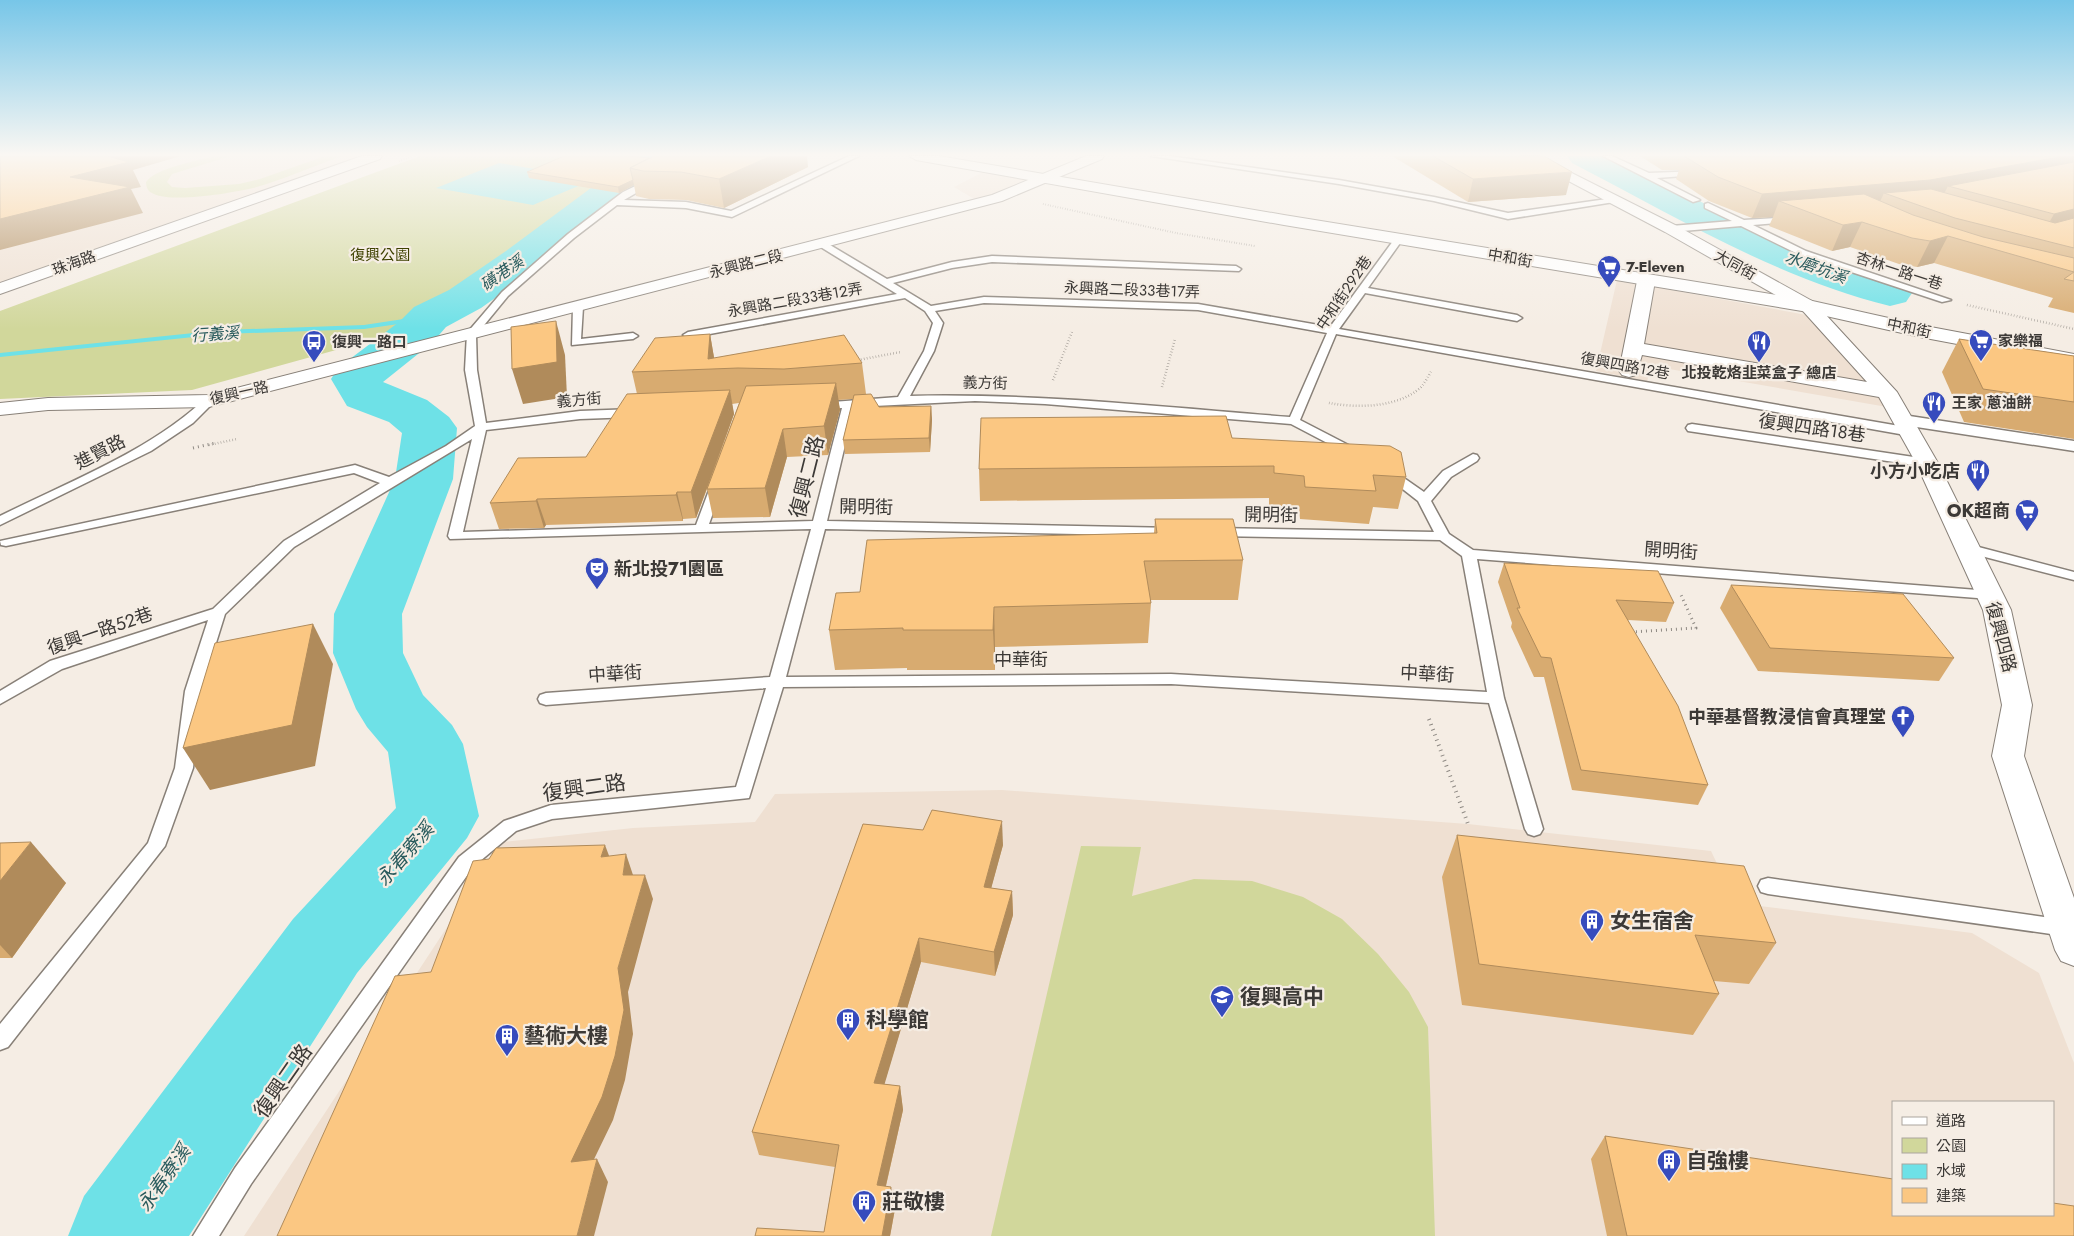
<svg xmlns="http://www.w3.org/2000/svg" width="2074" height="1236" font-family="Jost,'Noto Sans TC',sans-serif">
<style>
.built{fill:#efe0d2;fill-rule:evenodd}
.green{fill:#d1d79b}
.water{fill:#6ee1e7}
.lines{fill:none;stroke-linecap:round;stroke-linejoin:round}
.stream{fill:#6ee1e7;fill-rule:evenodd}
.river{fill:#6ee1e7;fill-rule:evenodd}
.service-casing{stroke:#888078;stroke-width:3}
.pedestrian-casing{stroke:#888078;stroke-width:3}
.minor-casing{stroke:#888078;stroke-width:2}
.tertiary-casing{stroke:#888078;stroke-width:2}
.path-far3{stroke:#8f8a84;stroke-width:2;stroke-dasharray:0.5 2;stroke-linecap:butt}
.path-far2{stroke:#8f8a84;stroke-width:2.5;stroke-dasharray:0.5 2.5;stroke-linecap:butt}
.path-far1{stroke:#8f8a84;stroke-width:3;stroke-dasharray:1 4;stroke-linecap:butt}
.path{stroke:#8f8a84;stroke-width:4;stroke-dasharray:1 4.5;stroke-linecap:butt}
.service{fill:#fff;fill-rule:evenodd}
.pedestrian{fill:#fff;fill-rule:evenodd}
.minor{fill:#fff;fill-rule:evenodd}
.tertiary{fill:#fff;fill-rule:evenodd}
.wall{fill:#d8ab70;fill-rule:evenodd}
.shaded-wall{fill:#b08b5b}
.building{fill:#fbc782;stroke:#b08b5b}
.labels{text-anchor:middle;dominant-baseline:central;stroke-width:4.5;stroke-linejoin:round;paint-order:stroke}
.far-park-label{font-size:15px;fill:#3f4201;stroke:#f5ede4}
.far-street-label{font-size:15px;fill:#3c3936;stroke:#f5ede4}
.far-poi-label{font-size:15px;font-weight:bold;fill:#3c3936;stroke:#f5ede4;text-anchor:start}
.far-water-label{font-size:16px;font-style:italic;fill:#285a5c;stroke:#f5ede4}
.street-label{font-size:18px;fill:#3c3936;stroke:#f5ede4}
.poi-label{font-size:18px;font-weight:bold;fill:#3c3936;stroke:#f5ede4;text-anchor:end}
.water-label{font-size:19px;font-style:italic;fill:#285a5c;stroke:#f5ede4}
.near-street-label{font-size:21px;fill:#3c3936;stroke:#f5ede4}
.near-poi-label{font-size:21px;font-weight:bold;fill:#3c3936;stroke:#f5ede4;text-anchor:start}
</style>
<rect width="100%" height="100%" fill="#f5ede4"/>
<g class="built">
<polygon points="108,156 360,156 0,284 0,229"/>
<polygon points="985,171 1030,179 1005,190 976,200 954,187"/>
<polygon points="1617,280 1812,316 1841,333 1887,407 1652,366 1647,381 1596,371"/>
<path d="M1002,790l466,34 243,27 25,52 236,30 67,40 35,90v173h-1830l259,-394 130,-14 122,-6 20,-28zM1893,1102h160v113h-160z"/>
</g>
<g class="green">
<path d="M214,156h17l-59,18 -5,8 5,5 13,1 54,-4 21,-5 65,-23h18c-30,10 -60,24 -90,32 -22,5 -79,15 -99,6 -6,-2 -8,-7 -8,-12 10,-14 50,-21 68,-26z"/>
<polygon points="420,156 652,156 597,187 490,269 419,327 192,390 0,399 0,311"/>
<polygon points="1081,846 1141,847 1132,896 1194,879 1252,881 1303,897 1342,919 1378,954 1409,992 1428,1027 1435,1236 991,1236"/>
</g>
<polygon class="water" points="499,163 595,179 533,205 436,188"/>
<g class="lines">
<polygon class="stream" points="430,315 433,315 433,319 364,329 223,334 0,357 0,353 223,330 364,325"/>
<g class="river">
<polygon points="643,156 686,156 681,163 648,181 536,269 481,308 446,327 433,342 383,382 427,400 449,417 457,428 453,479 402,614 403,653 423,695 452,725 463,744 479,816 467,838 357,973 189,1236 68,1236 84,1196 293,919 396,808 388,752 367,727 356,709 333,653 334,614 395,479 402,433 389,422 347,406 331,379 338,368 399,322 414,307 449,290 506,251 622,165"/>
<path d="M1567,156h43l141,71 67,28 88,29 6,9 -6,9 -16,4c-114,-28 -215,-90 -318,-143z"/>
</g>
<g class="service-casing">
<g id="service">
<path d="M849,156h10l-127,61 -46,-9 -69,-3 -43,33 -66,58 -32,39 1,35 9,53 94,-12 54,-2 6,4 -6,4 -54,2 -94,11 -23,102 233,-7 15,-40 6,-4 6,4 -14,39 104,-3 29,-113 -23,1 -6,-3 6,-3 79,-6 26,-46 9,-28 -8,-12 -20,-13 -217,40 -5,-3 5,-3 209,-38 -78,-48v-4h6l62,37 65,-17 40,-6 244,10 5,3 -2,2 -247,-9 -40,6 -59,15 38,23 53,-9 214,7 132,23 66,-90 3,-1 4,3 -35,49 149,27 5,3 -5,3 -152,-28 -26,36 572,99 6,4 -6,4 -575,-102 -36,86 58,30 2,3 -6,4 -63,-33 -246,-20 -70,-3 -121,6 -27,114 348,7 7,4 -7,4 -350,-7 -39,148 385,-3 316,18 -25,-136 -22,-16 -225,-4 -7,-4 7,-4 219,4 -16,-31 -37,-29 6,-4 4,1 33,23 19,-21 30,-17 4,1 2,3 -2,3 -26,16 -20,24 18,33 24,16 517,41 7,4 -7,4 -513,-40 27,139 39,131 -3,5 -6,2 -6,-2 -3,-5 -36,-126 -318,-19 -388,3 -34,111 -197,21 -36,12 -43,36 -222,317 -32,52h-26l42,-68 224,-311 45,-36 47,-16 185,-18 30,-99 -220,17 -6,-2 -2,-4 2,-4 6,-2 224,-16 41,-148 -361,10 -2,-3 24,-97 -178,108 -69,67 -24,77 -8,77 -28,78 -157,201 -8,3v-26l148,-181 27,-75 10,-77 23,-71 -146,49 -62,35v-13l50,-30 163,-52 71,-68 96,-58 -26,-10 -348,73 -5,-1 -1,-4 355,-76 34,12 57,-31 29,-20 -10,-56 2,-37 35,-41 66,-58 55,-42 29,-14h3v4l-31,18 62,2 45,9zM984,303l214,7 129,23 -37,84c-127,-10 -253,-24 -380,-21l24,-45 9,-28 -8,-12z"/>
<polygon points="1151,156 1169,156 1339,180 1434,197 1508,213 1614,198 1618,200 1614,202 1508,219 1434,201 1339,184"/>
<polygon points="1603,156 1612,156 1649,173 1700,171 1701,173 1697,175 1657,178 1700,200 1693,202"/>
<polygon points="1708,203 1744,220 1794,217 1795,219 1791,222 1753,225 1806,251 1951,300 1942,302 1800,255 1741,226 1671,232 1667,229 1671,226 1732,221 1705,208 1705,204"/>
<polygon points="578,304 583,307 581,339 633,333 638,336 633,339 572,345 573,307"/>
<path d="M209,398l6,3 -22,22 -42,28 -151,74v-9c70,-35 148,-64 205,-117z"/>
<polygon points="1692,424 1927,459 1933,463 1927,467 1688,431 1686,428 1688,425"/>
<polygon points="1967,544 2074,572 2074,580 1962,551 1960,548"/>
<polygon points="1768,878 2065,920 2072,922 2074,930 2072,934 2065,936 1768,894 1761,892 1758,886 1761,880"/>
</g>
</g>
<g class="pedestrian-casing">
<polygon id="pedestrian" points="1903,415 2074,441 2074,451 1897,424 1895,420 1897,416"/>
</g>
<g class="minor-casing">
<g id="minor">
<polygon points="362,156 382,156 380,159 0,294 0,283"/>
<polygon points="1086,156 1104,156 1102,159 1002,201 209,407 48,410 0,415 0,403 48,398 209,395 992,195"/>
<polygon points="1521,156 1538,156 1677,226 1814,302 1897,392 1938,463 2011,610 2032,705 2024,756 2074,898 2074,966 2061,961 2055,950 1992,756 2002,705 1983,610 1916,463 1879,397 1642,355 1636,375 1629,377 1622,375 1619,371 1637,281 1640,277 1652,277 1655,281 1644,344 1867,382 1802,310 1665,232"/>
</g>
</g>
<g class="tertiary-casing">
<polygon id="tertiary" points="909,156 939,156 1284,215 1808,300 1920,325 2074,354 2074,366 1920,337 1808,312 1284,225 916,160"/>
</g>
<g class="path-far3">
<polyline points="399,161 414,156"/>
<polyline points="1043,204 1176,233 1255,246"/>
</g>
<g class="path-far2">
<polyline points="1967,305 2074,329"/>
<polyline points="858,360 901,352"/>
<polyline points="1053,380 1072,332"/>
<polyline points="1162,387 1175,339"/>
<path d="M1329,403c28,5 66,5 90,-14 6,-5 9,-13 13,-19"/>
<polyline points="209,445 237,439"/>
</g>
<g class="path-far1">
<polyline points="193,448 215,443"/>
<polyline points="1631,632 1696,628 1681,595"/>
</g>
<polyline class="path" points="1429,719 1468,824"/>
<use href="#service" class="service"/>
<use href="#pedestrian" class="pedestrian"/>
<use href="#minor" class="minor"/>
<use href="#tertiary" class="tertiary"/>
</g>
<g class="wall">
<polygon points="1392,156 1544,156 1566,195 1468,202"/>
<polygon points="1640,156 2074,156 2074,313 2048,307 2053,298 1934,263 1917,267 1899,264 1850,247 1832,251 1769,226 1773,217 1752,218 1709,201 1676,179 1679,170 1662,170"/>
<polygon points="649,158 808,167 724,208 686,200 649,199 636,196 634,185 619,193 529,178 527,172"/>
<path d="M710,334l4,24 148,5 4,31 13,13 52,-1 1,14 -2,32 -85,2 -2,-14 10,-41 -15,1 2,10 -12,45 -41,2 -17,60 -57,1 -6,-29 -11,29 -13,1v2l-137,4 -2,3 -45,1 -9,-26 96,-46 51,-63 -5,-22zM739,403l-23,62 18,-51 -2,-10z"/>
<polygon points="1959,339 2074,356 2074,439 1964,422 1942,372"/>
<polygon points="1232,438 1406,477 1398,509 1373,507 1369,524 1300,519 1299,508 1269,505 1269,498 980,501 979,469"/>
<polygon points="1155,519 1243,560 1238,600 1150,600 1151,603 1148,643 995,647 995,670 907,670 907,668 835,670 829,630 860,592 1154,533"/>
<polygon points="1504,563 1674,603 1666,622 1628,620 1708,785 1698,805 1572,790 1544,677 1534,677 1511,627 1512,623 1498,582"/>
<polygon points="1731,585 1954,658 1939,681 1758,671 1720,608"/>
<polygon points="863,824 1003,845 991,888 1012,891 1013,915 995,976 921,962 884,1084 900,1086 903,1110 886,1186 895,1209 890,1236 755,1236 824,1232 835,1167 759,1155 752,1132"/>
<polygon points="1457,835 1776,943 1749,984 1714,981 1719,994 1693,1035 1462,1005 1442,877"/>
<polygon points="0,843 66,883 12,958 0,958"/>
<polygon points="1605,1136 2074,1236 1607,1236 1591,1159"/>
</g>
<g class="shaded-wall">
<polygon points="96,156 181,156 133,170 141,187 131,189 143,213 0,250 0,219 70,177"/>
<polygon points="771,156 807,156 808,167 724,208 719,179"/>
<polygon points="2065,156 2074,156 2074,175 1948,186 1941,200 1884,193 1877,208 1779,201 1773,217 1752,218 1762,194"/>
<polygon points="1572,172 1566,195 1468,202 1473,179"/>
<polygon points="633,180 634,185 619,193 618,187"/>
<polygon points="2074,209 2074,231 2040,239 2054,214"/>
<polygon points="1862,222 1850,247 1832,251 1843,225"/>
<polygon points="1948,236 1934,263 1917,267 1930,241"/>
<polygon points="556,321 565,355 567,397 523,404 512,369"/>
<polygon points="710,334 716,369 708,359"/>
<polygon points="836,383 840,410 828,455 824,426"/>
<polygon points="730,390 734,414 696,518 691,492"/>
<polygon points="931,406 932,420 930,452 929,438"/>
<polygon points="783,429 787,457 770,517 765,488"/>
<polygon points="677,492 683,519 683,521 676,495"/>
<polygon points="537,499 546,525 544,528 536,501"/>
<polygon points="994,607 995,647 995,670 993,630"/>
<polygon points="313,624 333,664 315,766 210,790 183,748"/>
<polygon points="1002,821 1003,845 985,911 984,887"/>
<polygon points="31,842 66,883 12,958 0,945 0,881"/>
<polygon points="605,845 614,869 601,857"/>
<polygon points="626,854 634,878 623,875"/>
<polygon points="645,875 653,899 628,992 633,1034 625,1080 613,1120 582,1184 571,1162 618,968"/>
<polygon points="1012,891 1013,915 995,976 994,952"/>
<polygon points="919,938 921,962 878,1106 874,1083"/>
<polygon points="900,1086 903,1110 881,1207 877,1185"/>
<polygon points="597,1159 608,1182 594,1236 577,1236"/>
<polygon points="891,1187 895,1209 890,1236 882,1236"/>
</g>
<g class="building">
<polygon points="0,156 107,156 129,162 70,177 130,187 0,219"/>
<polygon points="564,156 629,156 649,158 630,168 633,180 618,187 527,172"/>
<polygon points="654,156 771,156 719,179 681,172 643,171 630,168"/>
<polygon points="1433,156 1544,156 1572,172 1473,179"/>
<polygon points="1684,156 2065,156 1930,180 1762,194 1718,177"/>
<polygon points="2074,162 2074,209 2054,214 1948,186"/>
<polygon points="1931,189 2055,223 2074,218 2074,248 1955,218 1884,193"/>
<polygon points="1864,194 1913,215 1983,237 2074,258 2074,272 1948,236 1930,241 1912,238 1862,222 1843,225 1779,201"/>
<polygon points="2074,272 2074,281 2064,279"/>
<polygon points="556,321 557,362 512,369 511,327"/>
<polygon points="710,334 708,359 844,335 862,363 784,369 738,368 632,372 655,338"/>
<polygon points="1959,339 2074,356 2074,402 1983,389"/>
<polygon points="836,383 824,426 783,429 765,488 707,489 746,386"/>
<polygon points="730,390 691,492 677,492 676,495 537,499 536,501 490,503 518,458 586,457 627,394"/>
<polygon points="871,394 879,407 931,406 929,438 843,440 854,395"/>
<polygon points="1226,416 1232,438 1390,446 1401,452 1406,477 1373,475 1376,491 1305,487 1304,476 1274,473 1274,466 979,469 981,418"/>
<polygon points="1155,519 1233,519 1243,560 1144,561 1151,603 994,607 993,630 903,630 903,628 829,630 836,593 860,592 867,540 1157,533"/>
<polygon points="1504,563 1658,571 1674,603 1616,600 1678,706 1708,785 1581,770 1551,658 1541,657 1517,608 1520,608"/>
<polygon points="1731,585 1903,594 1954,658 1770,648"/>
<polygon points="313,624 292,725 183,748 215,643"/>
<polygon points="932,810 1002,821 984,887 1012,891 994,952 919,938 874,1083 900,1086 877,1185 891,1187 882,1236 755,1236 757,1228 824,1232 839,1145 752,1132 863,824 923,830"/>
<polygon points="1457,835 1744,866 1776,943 1695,935 1719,994 1479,964"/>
<polygon points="31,842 0,881 0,843"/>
<polygon points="605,845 601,857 626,854 623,875 645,875 618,968 624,1010 615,1056 602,1097 571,1162 597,1159 577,1236 277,1236 395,976 431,972 473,861 489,859 496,848"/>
<polygon points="1605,1136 1893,1179 1893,1215 2053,1215 2053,1203 2074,1206 2074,1236 1627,1236"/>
</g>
<linearGradient id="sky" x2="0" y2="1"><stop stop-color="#77c6e8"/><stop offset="0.47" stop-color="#faf7f3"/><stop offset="1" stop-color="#faf7f3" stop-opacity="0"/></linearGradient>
<rect width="2074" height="329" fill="url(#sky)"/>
<defs>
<g id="supermarket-pin" transform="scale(1.25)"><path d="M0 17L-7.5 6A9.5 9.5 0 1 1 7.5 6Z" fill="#364bbd" stroke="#f5ede4"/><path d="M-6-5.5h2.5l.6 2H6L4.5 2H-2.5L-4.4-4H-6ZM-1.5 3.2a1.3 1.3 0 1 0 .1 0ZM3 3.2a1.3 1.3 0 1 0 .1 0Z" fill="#fff"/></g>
<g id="bus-pin" transform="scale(1.25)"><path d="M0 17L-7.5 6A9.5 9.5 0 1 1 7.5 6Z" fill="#364bbd" stroke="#f5ede4"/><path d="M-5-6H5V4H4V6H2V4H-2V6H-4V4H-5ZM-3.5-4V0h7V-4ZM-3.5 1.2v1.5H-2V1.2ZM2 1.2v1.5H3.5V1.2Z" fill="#fff"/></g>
<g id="restaurant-pin" transform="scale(1.25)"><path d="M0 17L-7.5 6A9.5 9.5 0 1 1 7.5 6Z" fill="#364bbd" stroke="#f5ede4"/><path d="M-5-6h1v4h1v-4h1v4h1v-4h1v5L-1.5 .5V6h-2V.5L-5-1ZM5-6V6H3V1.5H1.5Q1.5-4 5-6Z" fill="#fff"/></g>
<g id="theatre-pin" transform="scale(1.25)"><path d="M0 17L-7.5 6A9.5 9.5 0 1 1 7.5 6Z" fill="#364bbd" stroke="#f5ede4"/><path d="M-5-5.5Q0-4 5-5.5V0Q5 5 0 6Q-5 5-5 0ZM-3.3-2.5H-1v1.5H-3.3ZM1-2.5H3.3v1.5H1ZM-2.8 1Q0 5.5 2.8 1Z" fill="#fff"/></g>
<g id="church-pin" transform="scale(1.25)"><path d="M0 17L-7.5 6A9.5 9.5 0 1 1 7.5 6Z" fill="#364bbd" stroke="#f5ede4"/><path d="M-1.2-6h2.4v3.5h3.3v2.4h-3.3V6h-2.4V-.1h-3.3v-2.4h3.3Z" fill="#fff"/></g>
<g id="building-pin" transform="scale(1.25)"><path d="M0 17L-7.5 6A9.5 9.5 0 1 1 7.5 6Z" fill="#364bbd" stroke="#f5ede4"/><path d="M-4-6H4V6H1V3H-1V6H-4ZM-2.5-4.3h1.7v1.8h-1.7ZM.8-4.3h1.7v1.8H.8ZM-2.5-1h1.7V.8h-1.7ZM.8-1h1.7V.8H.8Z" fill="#fff"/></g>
<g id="school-pin" transform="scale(1.25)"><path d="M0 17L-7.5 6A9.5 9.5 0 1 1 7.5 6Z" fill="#364bbd" stroke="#f5ede4"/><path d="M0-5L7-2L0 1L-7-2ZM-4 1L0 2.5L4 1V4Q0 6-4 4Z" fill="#fff"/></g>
</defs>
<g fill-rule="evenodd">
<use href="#supermarket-pin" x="1609" y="267"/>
<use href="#supermarket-pin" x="1981" y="341"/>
<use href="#bus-pin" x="314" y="342"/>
<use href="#restaurant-pin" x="1759" y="342"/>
<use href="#restaurant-pin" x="1934" y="403"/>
<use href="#restaurant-pin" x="1978" y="471"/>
<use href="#supermarket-pin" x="2027" y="511"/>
<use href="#theatre-pin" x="597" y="569"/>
<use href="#church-pin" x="1903" y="717"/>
<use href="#building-pin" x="1592" y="921"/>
<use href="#school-pin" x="1222" y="997"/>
<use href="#building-pin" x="848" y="1020"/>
<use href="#building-pin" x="507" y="1036"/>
<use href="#building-pin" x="1669" y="1161"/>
<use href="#building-pin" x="864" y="1202"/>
</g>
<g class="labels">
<g class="far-park-label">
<text x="380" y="255">復興公園</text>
</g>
<g class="far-street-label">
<text transform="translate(1510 258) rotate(10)">中和街</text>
<text transform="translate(74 263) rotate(-20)">珠海路</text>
<text transform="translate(746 264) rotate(-14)">永興路二段</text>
<text transform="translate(1735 265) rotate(29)">大同街</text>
<text transform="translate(1899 271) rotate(18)">杏林一路一巷</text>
<text transform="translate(1132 290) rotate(2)">永興路二段33巷17弄</text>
<text transform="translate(1344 293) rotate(-56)">中和街292巷</text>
<text transform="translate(795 300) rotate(-10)">永興路二段33巷12弄</text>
<text transform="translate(1909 328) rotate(12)">中和街</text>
<text transform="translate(1625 366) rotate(10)">復興四路12巷</text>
<text transform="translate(985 383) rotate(1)">義方街</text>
<text transform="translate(239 393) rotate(-13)">復興一路</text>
<text transform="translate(579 400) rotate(-5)">義方街</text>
</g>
<g class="far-poi-label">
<text x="1626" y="267">7-Eleven</text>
<text x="1998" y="341">家樂福</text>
<text x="332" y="342">復興一路口</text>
<text x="1759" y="373" text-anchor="middle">北投乾烙韭菜盒子 總店</text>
<text x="1952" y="403">王家 蔥油餅</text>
</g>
<g class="far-water-label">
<text transform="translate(1816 267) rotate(20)">水磨坑溪</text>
<text transform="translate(502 273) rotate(-35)">磺港溪</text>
<text transform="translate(215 334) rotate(-4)">行義溪</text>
</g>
<g class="street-label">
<text transform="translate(1812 428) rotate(8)">復興四路18巷</text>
<text transform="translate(100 452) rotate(-27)">進賢路</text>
<text transform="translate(866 507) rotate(1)">開明街</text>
<text transform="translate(1271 515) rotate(1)">開明街</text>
<text transform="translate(1671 551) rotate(4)">開明街</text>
<text transform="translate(100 631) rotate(-19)">復興一路52巷</text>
<text transform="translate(2001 637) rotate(75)">復興四路</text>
<text x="1021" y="660">中華街</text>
<text transform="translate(615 674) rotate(-4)">中華街</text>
<text transform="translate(1427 674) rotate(3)">中華街</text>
</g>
<g class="poi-label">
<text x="1960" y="471">小方小吃店</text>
<text x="2010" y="511">OK超商</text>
<text x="614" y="569" text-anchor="start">新北投71園區</text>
<text x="1886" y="717">中華基督教浸信會真理堂</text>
</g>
<g class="water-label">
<text transform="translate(405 854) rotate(-49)">永春寮溪</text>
<text transform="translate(164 1178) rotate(-55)">永春寮溪</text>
</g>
<g class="near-street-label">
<text transform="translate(807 477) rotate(-76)">復興二路</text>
<text transform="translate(584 788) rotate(-8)">復興二路</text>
<text transform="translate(283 1081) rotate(-55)">復興二路</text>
</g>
<g class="near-poi-label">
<text x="1610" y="921">女生宿舍</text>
<text x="1240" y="997">復興高中</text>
<text x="866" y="1020">科學館</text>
<text x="524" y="1036">藝術大樓</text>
<text x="1686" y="1161">自強樓</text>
<text x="882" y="1202">莊敬樓</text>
</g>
</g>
<rect x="1892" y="1101" width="162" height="115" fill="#f5ede4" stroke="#aba59e"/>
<rect x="1902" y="1117" width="25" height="8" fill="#ffffff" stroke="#aba59e"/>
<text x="1936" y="1126" font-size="15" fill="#3c3936">道路</text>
<rect x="1902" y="1138" width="25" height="15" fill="#d1d79b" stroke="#aba59e"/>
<text x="1936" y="1151" font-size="15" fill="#3c3936">公園</text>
<rect x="1902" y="1164" width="25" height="15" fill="#6ee1e7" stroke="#aba59e"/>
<text x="1936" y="1176" font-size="15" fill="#3c3936">水域</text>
<rect x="1902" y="1188" width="25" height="15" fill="#fbc782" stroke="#aba59e"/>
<text x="1936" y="1201" font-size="15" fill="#3c3936">建築</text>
</svg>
